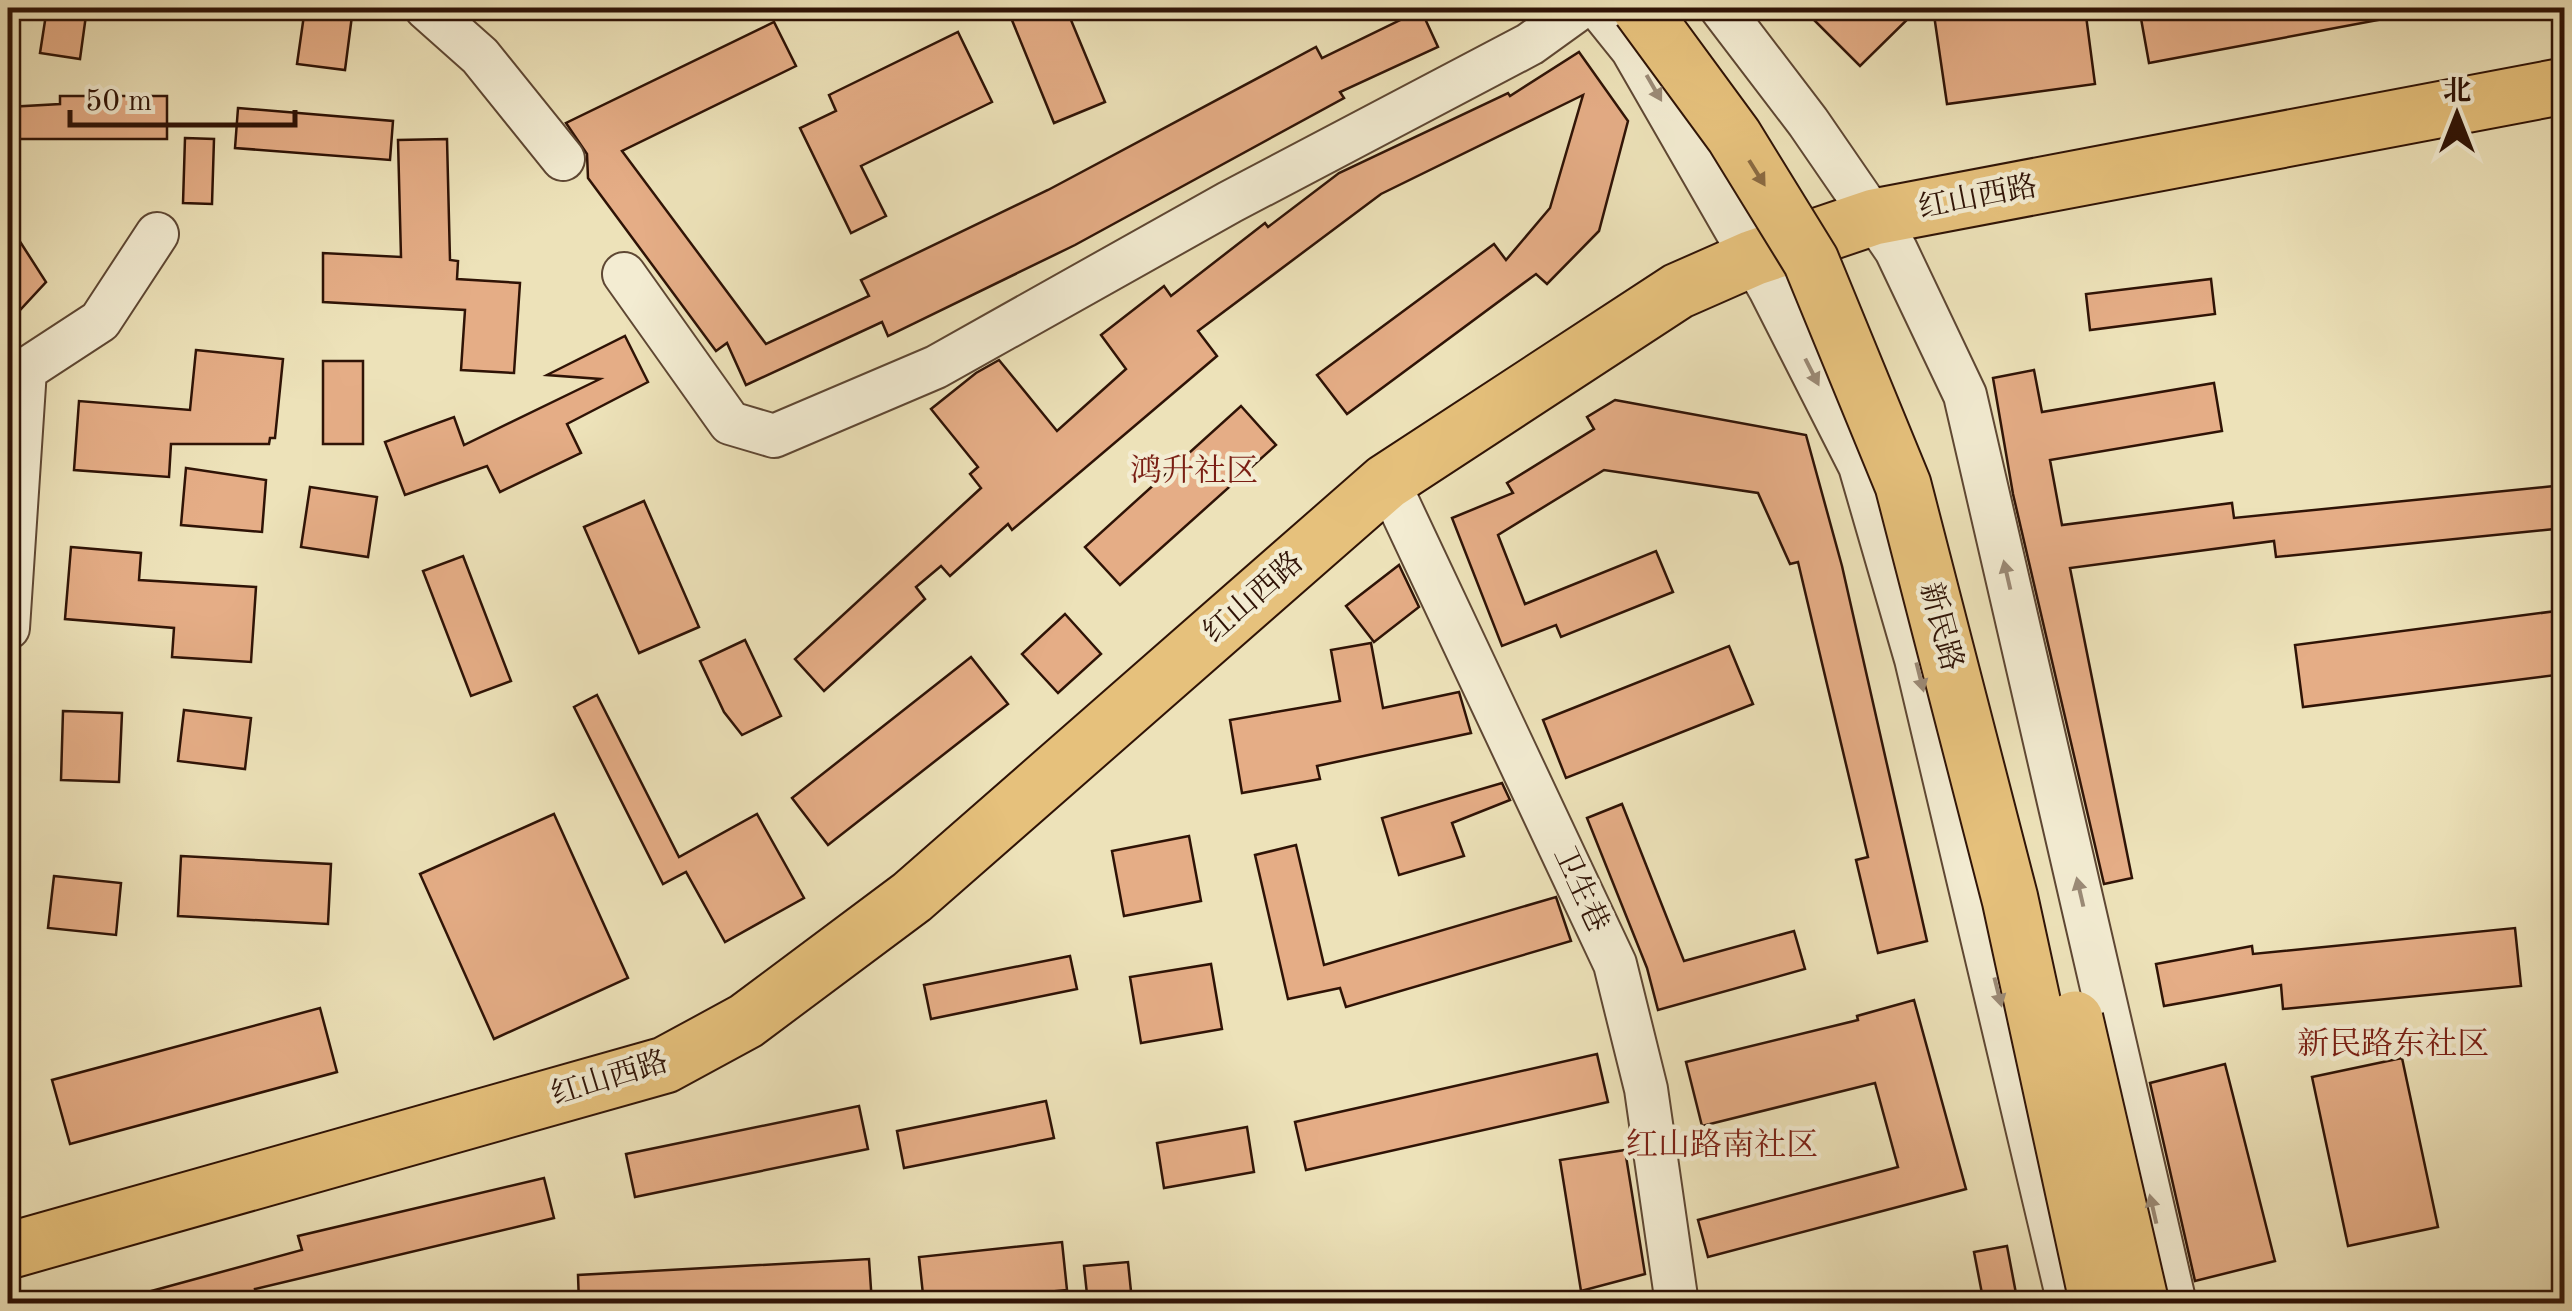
<svg xmlns="http://www.w3.org/2000/svg" width="2572" height="1311" font-family="'Old Standard TT','Noto Serif SC',serif">
<style>
.building{fill:#e5ad86;stroke:#2f1306;stroke-width:2.5}
.lines{fill:none;stroke-linecap:round;stroke-linejoin:round}
.minor-casing{stroke:#5e4733;stroke-width:46}
.major-casing{stroke:#2f1306;stroke-width:59}
.minor{stroke:#f3ecd2;stroke-width:42}
.major{stroke:#e6c17c;stroke-width:55}
.major-bridge-casing{stroke:#2f1306;stroke-width:59;stroke-linecap:butt}
.major-bridge{stroke:#e6c17c;stroke-width:55}
.oneway{fill:#9b8a76}
.oneway2{fill:#8a6a41}
.labels{text-anchor:middle;dominant-baseline:central;stroke-width:9;stroke-linejoin:round;paint-order:stroke}
.street-label{font-size:30px;fill:#2f1306;stroke:#f3ecd2}
.neighbourhood-label{font-size:32px;fill:#7a1f14;stroke:#f3ecd2}
</style>
<rect width="100%" height="100%" fill="#ede2b9"/>
<filter id="stains"><feTurbulence type="fractalNoise" baseFrequency=".002" numOctaves="4"/><feColorMatrix values="0 0 0 0 .2 0 0 0 0 .09 0 0 0 0 .02 0 0 0 .5 -.17"/></filter>
<radialGradient id="worn" r=".72"><stop offset=".6" stop-color="#630" stop-opacity="0"/><stop offset="1" stop-color="#630" stop-opacity=".3"/></radialGradient>
<g class="building">
<polygon points="47,8 87,8 80,59 40,53"/>
<polygon points="305,8 353,8 345,70 297,64"/>
<polygon points="1007,8 1066,8 1105,102 1054,123"/>
<polygon points="1802,8 1919,8 1860,66"/>
<polygon points="1933,8 2085,8 2095,84 1947,104"/>
<polygon points="2171,8 2376,8 2378,20 2149,63 2140,13"/>
<polygon points="1421,10 1438,47 1340,92 1344,98 1075,245 888,336 882,322 746,385 727,343 716,351 588,178 587,154 566,123 774,22 796,66 622,151 766,344 869,296 861,280 1048,190 1316,47 1322,58"/>
<polygon points="958,32 992,102 861,166 886,216 851,233 800,128 836,111 829,95"/>
<polygon points="1579,52 1628,121 1599,231 1547,284 1536,274 1347,414 1317,375 1494,244 1506,260 1550,208 1583,95 1381,194 1198,331 1217,356 1012,530 1008,524 950,576 941,566 916,587 925,599 824,691 795,659 981,488 970,474 978,467 931,409 976,373 999,360 1057,431 1126,369 1101,335 1164,286 1171,296 1265,223 1268,227 1339,173 1508,93 1510,96"/>
<polygon points="60,96 167,96 167,139 8,139 8,107 60,104"/>
<polygon points="238,108 393,121 390,160 235,148"/>
<polygon points="185,138 214,139 212,204 183,203"/>
<polygon points="447,139 450,260 458,261 457,279 520,283 514,373 461,370 465,310 323,302 323,253 401,257 398,140"/>
<polygon points="8,223 46,282 8,323"/>
<polygon points="2211,279 2215,314 2090,330 2086,294"/>
<polygon points="625,336 648,382 567,424 581,453 500,492 487,466 405,495 385,442 454,417 464,445 600,379 547,375"/>
<polygon points="196,350 283,359 275,438 270,438 269,444 171,444 169,477 74,470 79,401 190,410"/>
<rect x="323" y="361" width="40" height="83"/>
<polygon points="2034,370 2042,412 2214,383 2222,431 2050,460 2062,525 2232,503 2234,518 2564,485 2564,528 2276,557 2274,541 2070,568 2132,878 2104,884 2013,494 1993,378"/>
<polygon points="1615,400 1806,435 1842,566 1927,941 1878,953 1856,860 1868,857 1798,562 1790,564 1758,493 1604,470 1498,535 1525,604 1656,551 1673,592 1561,637 1556,625 1502,646 1452,518 1513,493 1507,483 1594,429 1587,417"/>
<polygon points="1241,406 1276,445 1120,585 1085,547"/>
<polygon points="186,468 266,480 262,532 181,525"/>
<polygon points="310,487 377,497 368,557 301,547"/>
<polygon points="644,501 699,627 639,653 584,527"/>
<polygon points="71,547 141,553 139,580 256,587 251,662 172,657 174,628 65,619"/>
<polygon points="463,556 511,681 471,696 423,571"/>
<polygon points="1399,565 1419,607 1374,642 1346,606"/>
<polygon points="2564,610 2564,674 2303,707 2295,645"/>
<polygon points="1065,614 1101,654 1058,693 1022,654"/>
<polygon points="745,640 781,716 742,735 724,712 700,661"/>
<polygon points="1371,643 1383,708 1459,692 1471,733 1317,766 1320,779 1242,793 1230,720 1340,701 1331,650"/>
<polygon points="1729,646 1753,704 1566,778 1543,720"/>
<polygon points="971,657 1008,704 828,845 792,798"/>
<polygon points="597,695 679,857 757,814 804,898 725,942 686,872 663,884 574,707"/>
<polygon points="184,710 251,718 245,769 178,761"/>
<polygon points="63,711 122,713 119,782 61,780"/>
<polygon points="1502,783 1510,800 1452,823 1464,856 1399,875 1382,818"/>
<polygon points="1622,804 1684,961 1794,931 1805,969 1658,1010 1647,968 1587,818"/>
<polygon points="554,814 628,978 494,1039 420,874"/>
<polygon points="1189,836 1201,901 1124,916 1112,851"/>
<polygon points="1296,845 1324,965 1556,897 1571,941 1346,1007 1340,988 1288,999 1255,855"/>
<polygon points="181,856 331,864 328,924 178,916"/>
<polygon points="54,876 121,883 116,935 48,928"/>
<polygon points="2515,928 2521,986 2283,1009 2281,985 2164,1006 2156,964 2252,946 2253,954"/>
<polygon points="1070,956 1077,989 931,1019 924,985"/>
<polygon points="1211,964 1222,1029 1141,1043 1130,977"/>
<polygon points="1914,1000 1966,1189 1708,1257 1698,1220 1898,1167 1875,1083 1702,1126 1686,1062 1858,1020 1857,1016"/>
<polygon points="320,1008 337,1072 70,1144 52,1080"/>
<polygon points="1597,1054 1608,1102 1306,1170 1295,1122"/>
<polygon points="2402,1058 2438,1227 2348,1246 2312,1077"/>
<polygon points="2225,1064 2275,1261 2195,1281 2150,1083"/>
<polygon points="1046,1101 1054,1138 904,1168 897,1131"/>
<polygon points="859,1106 868,1149 635,1197 626,1154"/>
<polygon points="1247,1127 1254,1172 1164,1188 1157,1143"/>
<polygon points="1625,1150 1645,1274 1581,1291 1560,1160"/>
<polygon points="544,1178 554,1218 255,1289 258,1304 134,1304 133,1296 302,1250 298,1236"/>
<polygon points="1062,1242 1067,1290 924,1304 919,1257"/>
<polygon points="2007,1246 2018,1304 1984,1304 1974,1252"/>
<polygon points="869,1259 872,1304 579,1304 578,1275"/>
<polygon points="1128,1262 1132,1301 1088,1304 1084,1266"/>
</g>
<g class="lines">
<g class="minor-casing">
<g id="minor">
<polyline points="426,8 480,56 563,159"/>
<polyline points="1599,8 1632,49 1770,289 1860,466 1916,659 2069,1304"/>
<polyline points="1721,8 1808,122 1896,250 1965,395 2175,1304"/>
<polyline points="624,274 730,423 774,436 936,367 1230,202 1530,44 1580,8"/>
<polyline points="1398,503 1615,964 1646,1089 1677,1304"/>
<polyline points="8,628 25,370 100,321 157,234"/>
</g>
</g>
<g class="major-casing">
<polyline id="major" points="8,1251 665,1065 746,1021 912,897 1386,482 1678,291 1753,258 1874,217 2564,86"/>
</g>
<use href="#minor" class="minor"/>
<use href="#major" class="major"/>
<g class="major-bridge-casing">
<g id="major-bridge">
<polyline points="1640,8 1734,136 1811,261 1903,485 2010,899 2098,1304"/>
<polyline points="2075,1019 2141,1304"/>
</g>
</g>
<use href="#major-bridge" class="major-bridge"/>
</g>
<defs><path id="oneway-solid" d="M-6-.8H1V-3.2L6.5 0L1 3.2V.8H-6Z" transform="scale(2.5)"/></defs>
<g class="oneway">
<use href="#oneway-solid" transform="translate(1654 88) rotate(60)"/>
<use href="#oneway-solid" transform="translate(1812 372) rotate(63)"/>
<use href="#oneway-solid" transform="translate(2007 575) rotate(-103)"/>
<use href="#oneway-solid" transform="translate(1920 677) rotate(76)"/>
<use href="#oneway-solid" transform="translate(2080 892) rotate(-103)"/>
<use href="#oneway-solid" transform="translate(1998 992) rotate(76)"/>
<use href="#oneway-solid" transform="translate(2153 1209) rotate(-103)"/>
</g>
<use class="oneway2" href="#oneway-solid" transform="translate(1757 173) rotate(58)"/>
<g class="labels">
<g class="street-label">
<text transform="translate(1978 198) rotate(-11)">红山西路</text>
<text transform="translate(1254 598) rotate(-41)">红山西路</text>
<text transform="translate(1940 627) rotate(75)">新民路</text>
<text transform="translate(1580 890) rotate(65)">卫生巷</text>
<text transform="translate(610 1079) rotate(-17)">红山西路</text>
</g>
<g class="neighbourhood-label">
<text x="1194" y="473">鸿升社区</text>
<text x="2393" y="1046">新民路东社区</text>
<text x="1722" y="1147">红山路南社区</text>
</g>
</g>
<rect width="2572" height="1311" fill="none" stroke="#ede2b9" stroke-width="40"/>
<rect x="10" y="10" width="2552" height="1291" fill="none" stroke="#2f1306" stroke-width="5"/>
<rect x="20" y="20" width="2532" height="1271" fill="none" stroke="#2f1306" stroke-width="2.5"/>
<g transform="translate(2457 115)" stroke="#f3ecd2" stroke-width="8" paint-order="stroke">
<path d="M0-8L18 38L0 25L-18 38Z" fill="#2f1306"/>
<text y="-15" font-size="28" font-weight="bold" text-anchor="middle" fill="#2f1306">北</text>
</g>
<path d="M70 110v15h225v-15" fill="none" stroke="#2f1306" stroke-width="5"/>
<text x="85" y="110" font-size="30" fill="#2f1306" stroke="#f3ecd2" stroke-width="8" paint-order="stroke">50 m</text>
<rect width="100%" height="100%" filter="url(#stains)"/>
<rect width="100%" height="100%" fill="url(#worn)"/>
</svg>
